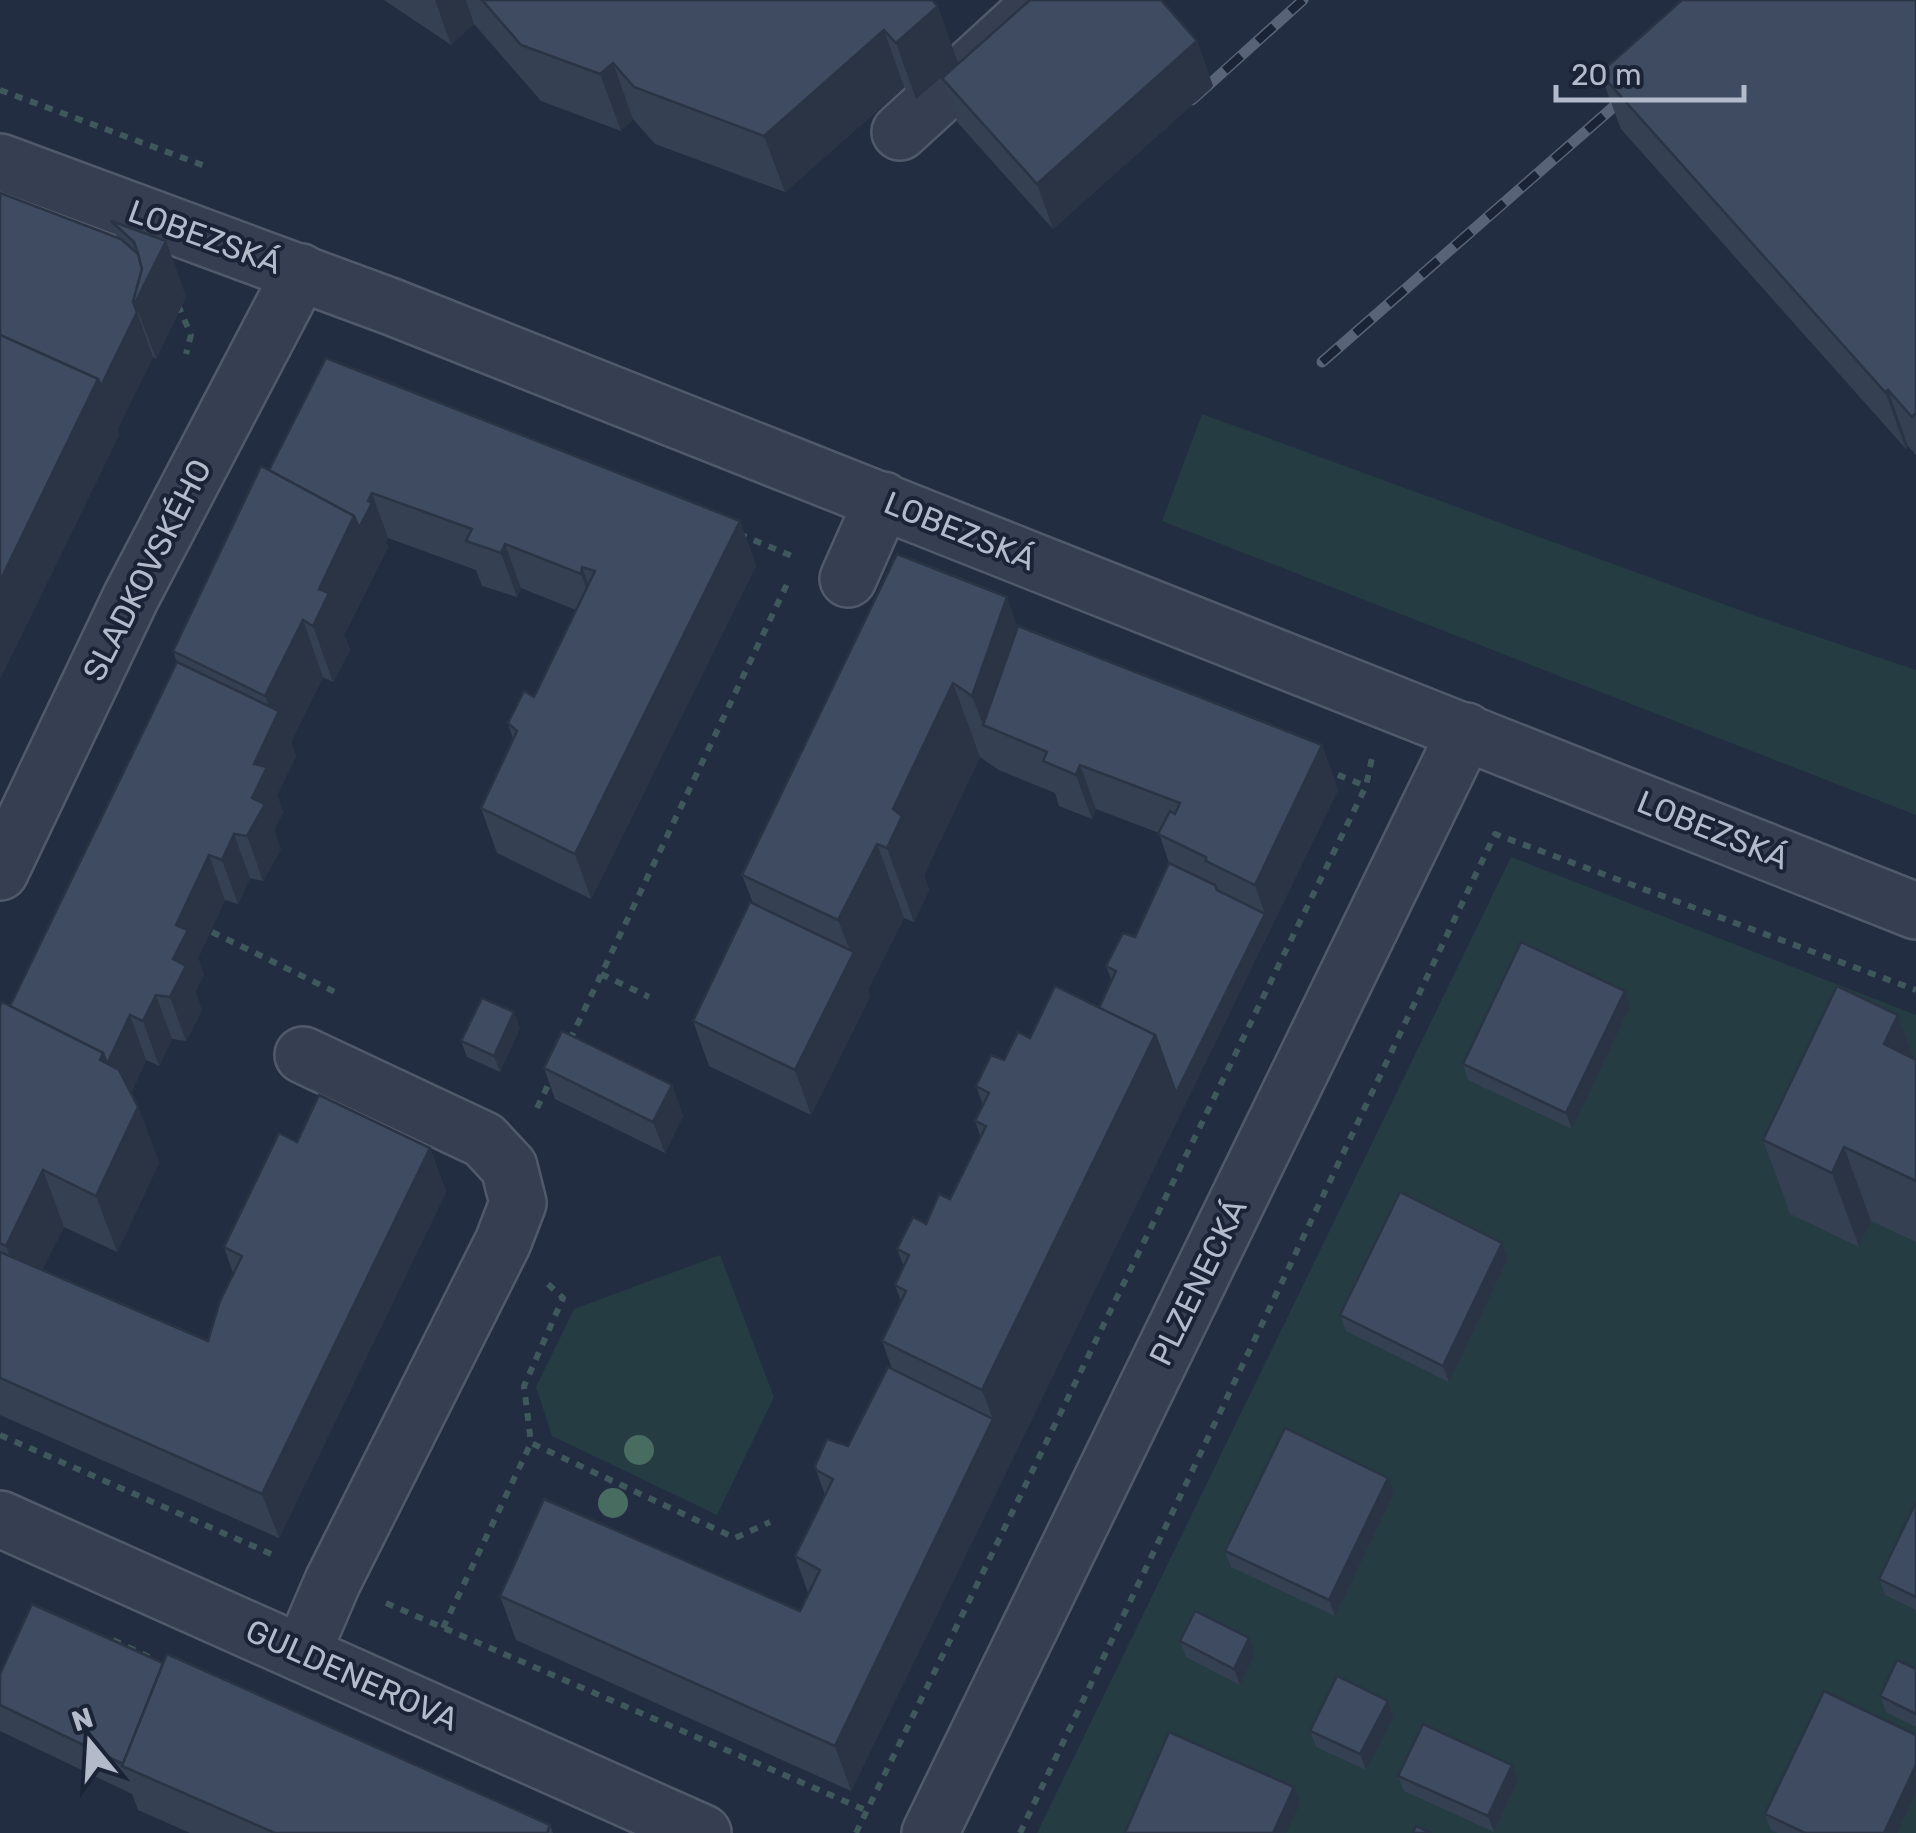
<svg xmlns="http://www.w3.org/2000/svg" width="1916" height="1833" font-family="Rubik,sans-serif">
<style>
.green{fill:#243c42}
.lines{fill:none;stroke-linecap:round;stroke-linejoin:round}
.minor-casing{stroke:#515a6b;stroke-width:60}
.path{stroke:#3f585c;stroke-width:6;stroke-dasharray:8 8;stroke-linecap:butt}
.minor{stroke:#363f51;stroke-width:55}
.rail-casing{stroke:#586378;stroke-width:11}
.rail{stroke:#1b2436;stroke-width:8;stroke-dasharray:22;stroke-linecap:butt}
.tree{fill:#486c5f}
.wall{fill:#354053}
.shaded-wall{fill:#2b3444}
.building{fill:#3e4b61;stroke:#2b3444;stroke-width:2.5}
.labels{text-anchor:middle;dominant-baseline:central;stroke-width:8;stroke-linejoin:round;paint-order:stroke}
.street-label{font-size:32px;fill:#b3bbcb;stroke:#1b2436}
</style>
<rect width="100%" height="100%" fill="#222d41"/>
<g class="green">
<polygon points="1202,414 1756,616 1916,670 1916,815 1162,521"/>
<polygon points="1511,857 1916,1015 1916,1833 1037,1833"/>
<polygon points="720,1255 774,1397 717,1515 552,1436 536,1387 574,1309"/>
</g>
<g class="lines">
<g class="minor-casing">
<g id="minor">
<polyline points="900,132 1044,0"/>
<polyline points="0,162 392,307 1916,911"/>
<polyline points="848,579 883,500"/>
<polyline points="0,872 131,597 301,272"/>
<polyline points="0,1519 703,1833"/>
<polyline points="302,1653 333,1581 503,1242 518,1203 509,1167 484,1140 303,1055"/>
<polyline points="930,1833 1466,731"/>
</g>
</g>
<g class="path">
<polyline points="0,90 205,166"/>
<polyline points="178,305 191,335 186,354"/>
<polyline points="739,534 792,556"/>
<polyline points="1323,769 1366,786"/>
<polyline points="212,932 335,992"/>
<polyline points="601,974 649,997"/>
<polyline points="570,1040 788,582"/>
<polyline points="537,1108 551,1079"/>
<polyline points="548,1284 563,1298 524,1386 531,1443 735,1538 770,1522"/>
<polyline points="0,1435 278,1557"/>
<polyline points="386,1603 870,1812"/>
<polyline points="443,1628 531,1443"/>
<polyline points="113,1640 151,1658"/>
<polyline points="856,1833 1366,786 1372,758"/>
<polyline points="1020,1833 1495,834 1916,990"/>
</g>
<use href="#minor" class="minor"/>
<g class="rail-casing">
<g id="rail">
<polyline points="1192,100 1303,0"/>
<polyline points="1322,362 1634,89"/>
</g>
</g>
<use href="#rail" class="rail"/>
</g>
<g class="tree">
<circle cx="639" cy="1450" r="15"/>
<circle cx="613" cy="1503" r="15"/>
</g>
<g class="wall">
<polygon points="384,0 932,0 958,63 916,99 904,87 785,192 655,144 633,119 621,131 541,101 474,24 451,45"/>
<polygon points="1916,0 1916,455 1908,446 1906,449 1621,129 1600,73"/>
<polygon points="1197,41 1213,86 1053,229 958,123 942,78"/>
<polygon points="111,221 166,241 186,297 156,359 153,357 117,430 119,435 0,679 117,237"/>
<polygon points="269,470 740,521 756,566 591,899 497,853 481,808 513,739 508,723 534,697 576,610 521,588 517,597 482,586 476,570 388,538 386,542 388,547 344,635 350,650 333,682 323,677 291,742 296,756 277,795 283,812 274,830 281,849 263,881 250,878 238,904 225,900 198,958 204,975 195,992 202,1010 186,1041 172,1039 159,1066 146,1060 131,1093 138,1107 159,1163 117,1252 64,1227 42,1270 208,1341 233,1273 224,1247 297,1142 430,1148 446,1192 279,1538 0,1415 0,1006 10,1006 177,662 173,651"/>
<polygon points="1018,626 1322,745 1338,790 851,1791 516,1640 500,1596 800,1611 808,1593 795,1556 825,1495 816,1470 848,1446 892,1369 882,1341 901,1301 895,1285 904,1267 897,1249 950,1199 981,1138 975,1121 983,1105 976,1086 1030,1038 1099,1008 1112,981 1106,966 1135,937 1169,863 1159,833 1096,809 1092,819 1059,806 1055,793 999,770 980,757 924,875 929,890 914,922 904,918 868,989 870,996 811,1115 709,1066 693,1021 753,903 742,875"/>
<polygon points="1625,991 1630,1007 1572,1129 1468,1080 1463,1064"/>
<polygon points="1898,1015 1914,1059 1916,1060 1916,1242 1871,1221 1859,1247 1790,1214 1763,1140"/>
<polygon points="520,1028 500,1072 467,1057 461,1041"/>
<polygon points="544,1068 672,1085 683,1116 665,1153 555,1099"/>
<polygon points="1502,1243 1508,1259 1449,1382 1346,1331 1340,1315"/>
<polygon points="1394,1494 1335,1616 1231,1567 1225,1551"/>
<polygon points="1916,1502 1916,1610 1885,1595 1879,1579"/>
<polygon points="1180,1641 1255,1654 1240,1685 1186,1657"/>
<polygon points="163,1663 550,1825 553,1833 190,1833 138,1810 132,1794 0,1731 0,1674"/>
<polygon points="1916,1669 1916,1727 1886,1712 1880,1696"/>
<polygon points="1388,1701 1394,1717 1366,1770 1316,1747 1310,1731"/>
<polygon points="1398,1776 1518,1781 1494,1832 1404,1791"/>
<polygon points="1765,1814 1897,1833 1778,1833 1771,1830"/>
</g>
<g class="shaded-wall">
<polygon points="435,0 466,0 474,24 451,45"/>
<polygon points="938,6 958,63 916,99 896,43"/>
<polygon points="884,30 904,87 785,192 764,136"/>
<polygon points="1197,41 1213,86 1053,229 1037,184"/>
<polygon points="613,63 633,119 621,131 600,74"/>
<polygon points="166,241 186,297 156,359 135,303"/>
<polygon points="137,312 153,357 117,430 119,435 0,679 0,581 98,379"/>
<polygon points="1888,390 1908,446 1906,449 1885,392"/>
<polygon points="372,493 388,538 386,542 388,547 344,635 350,650 333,682 313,626 319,589 354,516 368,501"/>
<polygon points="740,521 756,566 591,899 575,854"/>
<polygon points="505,544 521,588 517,597 501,553"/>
<polygon points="582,567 599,611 597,618 581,574"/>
<polygon points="1007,597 1034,671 983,725 972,696"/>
<polygon points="303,620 323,677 291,742 296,756 277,795 283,812 274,830 281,849 263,881 247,836 254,764 275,721 265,696"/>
<polygon points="953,683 980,757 924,875 929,890 914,922 887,848 893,809"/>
<polygon points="1322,745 1338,790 851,1791 835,1746 993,1419 982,1390 1155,1035 1265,914 1255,885"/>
<polygon points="1080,765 1096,809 1092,819 1076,775"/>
<polygon points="234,834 250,878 238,904 222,860"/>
<polygon points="877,844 904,918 868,989 870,996 811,1115 795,1070 852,956 838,920"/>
<polygon points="209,855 225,900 198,958 204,975 195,992 202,1010 186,1041 170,997 176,925"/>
<polygon points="1625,991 1630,1007 1572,1129 1566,1113"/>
<polygon points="156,995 172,1039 159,1066 143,1021"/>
<polygon points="514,1012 520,1028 500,1072 494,1056"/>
<polygon points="130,1015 146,1060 120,1116 100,1060 103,1053"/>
<polygon points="1898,1015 1916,1065 1884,1044"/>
<polygon points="672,1085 683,1116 665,1153 653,1122"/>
<polygon points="138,1107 159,1163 117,1252 96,1196"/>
<polygon points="1844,1147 1871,1221 1859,1247 1832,1173"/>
<polygon points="430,1148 446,1192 279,1538 262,1494"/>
<polygon points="43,1170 64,1227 26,1302 6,1246"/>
<polygon points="1502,1243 1508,1259 1449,1382 1443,1366"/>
<polygon points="1388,1478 1394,1494 1335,1616 1329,1600"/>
<polygon points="1249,1638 1255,1654 1240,1685 1234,1669"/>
<polygon points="1388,1701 1394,1717 1366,1770 1360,1754"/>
<polygon points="1512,1765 1518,1781 1494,1832 1488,1816"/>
<polygon points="1916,1765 1916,1793 1897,1833 1884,1833"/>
<polygon points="1294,1787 1300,1803 1286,1833 1273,1833"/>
</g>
<g class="building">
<polygon points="482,0 932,0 938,6 896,43 884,30 764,136 634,87 613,63 600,74 521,45"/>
<polygon points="1030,0 1161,0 1197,41 1037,184 942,78"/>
<polygon points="1682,0 1916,0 1916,413 1912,417 1888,390 1885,392 1600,73"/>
<polygon points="0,193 121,239 138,254 142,269 133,302 137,312 101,386 98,379 0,335"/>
<polygon points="111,221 166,241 135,303 133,302 142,269 138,253 134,242"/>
<polygon points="0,335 98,379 0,581"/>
<polygon points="326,358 740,521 575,854 481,808 517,731 508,723 524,691 534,697 595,571 582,567 581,574 505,544 501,553 466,541 472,529 372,493 368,501 372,503 359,528 354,516 269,470"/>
<polygon points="261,466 354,516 319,589 329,593 313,626 303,620 265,696 173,651"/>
<polygon points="897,554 1007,597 972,696 953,683 893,809 902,816 887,848 877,844 838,920 742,875"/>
<polygon points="1018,626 1322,745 1255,885 1206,861 1206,857 1158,834 1170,811 1175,814 1180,803 1080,765 1076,775 1043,761 1047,752 983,725"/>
<polygon points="177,662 279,711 254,764 267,767 252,798 265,804 247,836 234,834 222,860 209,855 176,925 188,930 173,959 186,966 170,997 156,995 143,1021 130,1015 107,1064 103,1053 10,1006"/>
<polygon points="1169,863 1215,885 1217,890 1265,914 1176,1093 1155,1035 1099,1008 1116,971 1106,966 1123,933 1135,937"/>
<polygon points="750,902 854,952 795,1070 693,1021"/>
<polygon points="1521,942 1625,991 1566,1113 1463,1064"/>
<polygon points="1055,986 1155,1035 982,1390 882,1341 906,1291 895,1285 909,1255 897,1249 913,1217 926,1224 939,1194 950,1199 986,1126 975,1121 989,1093 976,1086 991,1055 1004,1060 1018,1032 1030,1038"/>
<polygon points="1837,986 1898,1015 1884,1044 1916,1060 1916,1181 1844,1147 1832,1173 1763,1140"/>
<polygon points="482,998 514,1012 494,1056 461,1041"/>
<polygon points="2,1002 103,1053 100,1060 119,1070 138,1107 96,1196 43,1170 6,1246 0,1243 0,1006"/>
<polygon points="562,1031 672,1085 653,1122 544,1068"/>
<polygon points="319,1095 430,1148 262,1494 0,1378 0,1252 208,1341 220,1301 242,1256 224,1247 279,1133 297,1142"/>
<polygon points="1400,1192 1502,1243 1443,1366 1340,1315"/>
<polygon points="888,1367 993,1419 835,1746 500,1596 544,1499 800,1611 820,1570 795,1556 833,1479 816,1470 815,1466 827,1439 848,1446"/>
<polygon points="1285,1428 1388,1478 1329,1600 1225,1551"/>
<polygon points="1916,1502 1916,1597 1879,1579"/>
<polygon points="32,1604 163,1663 123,1764 0,1705 0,1674"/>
<polygon points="1195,1611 1249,1638 1234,1669 1180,1641"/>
<polygon points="167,1654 550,1825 547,1833 275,1833 122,1766"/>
<polygon points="1897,1660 1916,1669 1916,1714 1880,1696"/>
<polygon points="1337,1676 1388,1701 1360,1754 1310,1731"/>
<polygon points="1824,1691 1916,1735 1916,1765 1884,1833 1805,1833 1765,1814"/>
<polygon points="1423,1724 1512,1765 1488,1816 1398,1776"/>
<polygon points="1169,1732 1294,1787 1273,1833 1125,1833"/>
<polygon points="1416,1826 1431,1833 1413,1833"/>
</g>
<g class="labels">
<g class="street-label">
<text transform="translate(205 237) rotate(20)">LOBEZSKÁ</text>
<text transform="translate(960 531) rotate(22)">LOBEZSKÁ</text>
<text transform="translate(147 570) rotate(-63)">SLADKOVSKÉHO</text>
<text transform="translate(1713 830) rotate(22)">LOBEZSKÁ</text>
<text transform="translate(1198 1282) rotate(-64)">PLZENECKÁ</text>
<text transform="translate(352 1675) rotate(24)">GULDENEROVA</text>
</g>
</g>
<g transform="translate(90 1743) rotate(342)" stroke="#1b2436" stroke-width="8" paint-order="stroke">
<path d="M0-8L18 38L0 25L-18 38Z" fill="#b3bbcb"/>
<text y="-15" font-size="28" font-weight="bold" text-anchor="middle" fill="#b3bbcb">N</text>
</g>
<path d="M1556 85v15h188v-15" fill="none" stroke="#b3bbcb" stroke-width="5"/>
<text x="1571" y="85" font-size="30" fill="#b3bbcb" stroke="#1b2436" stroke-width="8" paint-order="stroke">20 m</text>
</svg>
